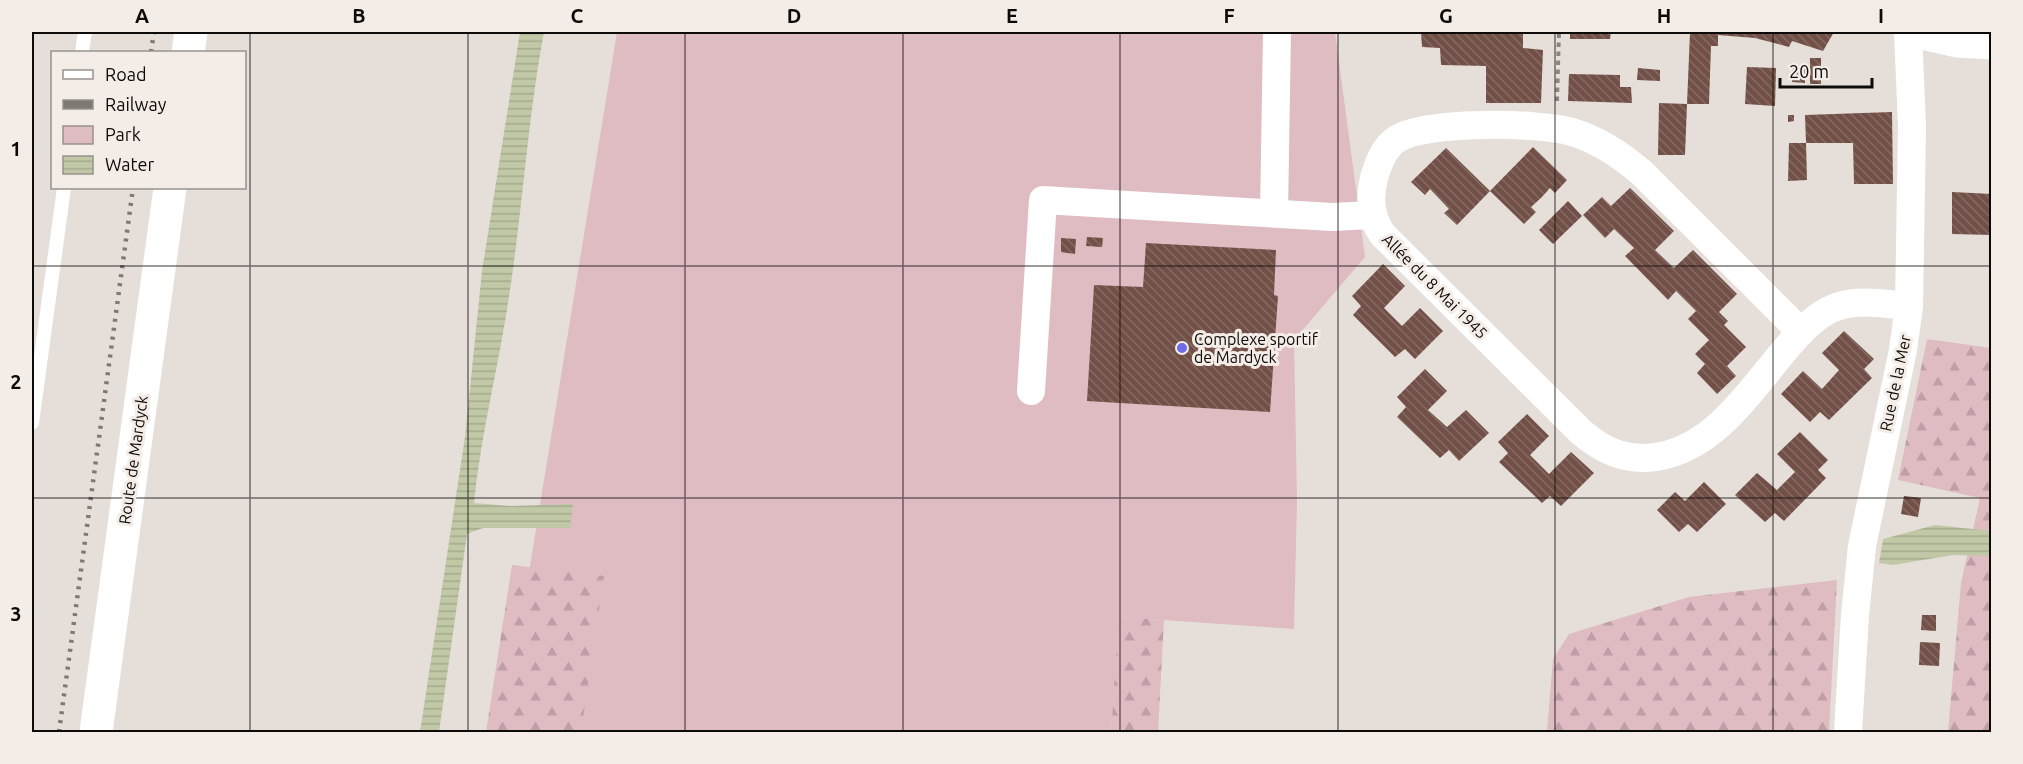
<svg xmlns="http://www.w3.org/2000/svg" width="2023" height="764" font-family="Ubuntu,sans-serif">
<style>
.green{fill:#dfbbc2}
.forest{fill:url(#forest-firs)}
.water{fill:url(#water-rules)}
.building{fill:url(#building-back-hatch)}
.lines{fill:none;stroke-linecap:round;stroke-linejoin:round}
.path{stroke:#898480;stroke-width:4;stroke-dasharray:4.5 4.5;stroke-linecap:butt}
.service{stroke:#fff;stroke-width:14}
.minor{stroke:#fff;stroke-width:28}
.tertiary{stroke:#fff;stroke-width:33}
.secondary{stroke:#fff;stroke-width:33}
.rail{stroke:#7d7974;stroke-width:4.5;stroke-dasharray:3 6;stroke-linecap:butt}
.grid{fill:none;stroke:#0d0b09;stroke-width:1.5;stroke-opacity:0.55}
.poi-dot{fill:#6d6be5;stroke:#f4ece6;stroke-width:2}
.labels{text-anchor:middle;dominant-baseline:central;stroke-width:6;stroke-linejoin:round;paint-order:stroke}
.street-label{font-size:16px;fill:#0d0b09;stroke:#f4ece6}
.poi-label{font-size:16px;fill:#0d0b09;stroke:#f4ece6;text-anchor:start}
.neatline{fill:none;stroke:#0d0b09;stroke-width:2}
.grid-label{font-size:20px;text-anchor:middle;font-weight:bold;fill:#0d0b09}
</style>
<defs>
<pattern id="forest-firs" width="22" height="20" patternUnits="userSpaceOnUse" patternTransform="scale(1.5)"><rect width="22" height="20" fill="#dfbbc2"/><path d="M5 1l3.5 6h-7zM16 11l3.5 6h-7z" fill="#be9fa5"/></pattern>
<pattern id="water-rules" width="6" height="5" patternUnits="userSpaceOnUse" patternTransform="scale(1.5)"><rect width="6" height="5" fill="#c0c8a6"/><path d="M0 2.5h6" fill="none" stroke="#a4aa8e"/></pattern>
<pattern id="building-back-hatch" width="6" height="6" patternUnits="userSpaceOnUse" patternTransform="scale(1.5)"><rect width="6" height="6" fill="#725048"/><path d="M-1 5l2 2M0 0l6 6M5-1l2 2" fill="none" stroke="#836a63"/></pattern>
</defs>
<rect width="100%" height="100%" fill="#e6dfd9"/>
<polygon class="green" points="617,32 1335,32 1365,257 1294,340 1297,500 1294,629 1120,617 1111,732 503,732"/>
<g class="forest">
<polygon points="1927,339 1991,348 1991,732 1948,732 1961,583 1980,498 1898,480"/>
<polygon points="512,565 604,576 581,732 486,732"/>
<polygon points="1837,580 1829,732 1547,732 1553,659 1569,634 1689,597"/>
<polygon points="1119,617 1164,620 1158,732 1111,732"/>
</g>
<g class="water">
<path d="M520,32h24c-16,85 -21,172 -34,258 -10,72 -29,141 -36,213l36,3 63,-2 -3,24h-87l-16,6 -28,198h-19l45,-295 17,-166z"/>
<polygon points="1935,525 1991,531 1991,556 1953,555 1893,565 1879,563 1883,539"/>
</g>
<g class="building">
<polygon points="1421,32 1523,32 1523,48 1543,50 1541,103 1486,103 1486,66 1441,65 1440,48 1422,47"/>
<polygon points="1570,32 1611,32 1610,39 1570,39"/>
<polygon points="1690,32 1834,32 1823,51 1792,41 1789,47 1755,38 1718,35 1718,46 1711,46 1709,104 1687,104"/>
<rect x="1810" y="58" width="11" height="26"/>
<polygon points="1793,66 1805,66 1805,83 1792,82"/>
<polygon points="1747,67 1776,68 1775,106 1745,104"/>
<polygon points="1638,68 1660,70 1660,81 1637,80"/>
<polygon points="1569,74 1620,75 1620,87 1631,87 1632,103 1568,101"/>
<polygon points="1659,103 1687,104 1685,155 1658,155"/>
<polygon points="1892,112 1893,184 1854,184 1853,143 1806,143 1807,180 1788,181 1789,143 1806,143 1805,115"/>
<polygon points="1788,115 1794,115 1794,121 1788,122"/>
<polygon points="1533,147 1567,180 1555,193 1550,188 1541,198 1531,207 1536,212 1524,224 1490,191"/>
<polygon points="1446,148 1490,191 1457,225 1444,213 1449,209 1430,189 1425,195 1411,182"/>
<polygon points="1630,188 1674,231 1655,250 1674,268 1693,250 1737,294 1719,312 1728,321 1724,325 1746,347 1727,366 1736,376 1717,394 1697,373 1705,364 1695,354 1709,340 1688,319 1696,311 1676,291 1668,300 1625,256 1634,248 1614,229 1605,238 1583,215 1602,197 1611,206"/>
<polygon points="1952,192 1992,194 1992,235 1952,234"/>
<polygon points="1568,201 1582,216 1553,244 1539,230"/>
<polygon points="1087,237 1103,238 1102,247 1086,246"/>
<polygon points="1061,238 1076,239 1075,254 1061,252"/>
<polygon points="1146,243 1276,250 1274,295 1278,296 1270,412 1087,401 1094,285 1143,287"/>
<polygon points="1383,264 1405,286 1384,308 1402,326 1420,308 1443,331 1415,359 1405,349 1395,357 1353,315 1361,306 1352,296"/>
<polygon points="1844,331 1874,359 1864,369 1872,378 1829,420 1820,412 1810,422 1781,394 1803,371 1822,389 1839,370 1822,353"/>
<polygon points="1425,369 1447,391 1428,410 1447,427 1466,410 1489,433 1459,461 1449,450 1440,458 1397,417 1406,407 1397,397"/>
<polygon points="1527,414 1549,436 1530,455 1549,474 1571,452 1594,473 1561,506 1550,496 1542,503 1499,462 1508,453 1498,442"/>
<polygon points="1800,432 1828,460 1818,470 1826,478 1784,521 1775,513 1765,522 1735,495 1757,473 1777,490 1795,472 1777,454"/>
<polygon points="1704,482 1726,504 1697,532 1688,524 1679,532 1657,510 1675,492 1685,501"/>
<polygon points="1904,496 1921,498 1918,517 1901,514"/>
<polygon points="1922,615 1936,615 1936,631 1921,630"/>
<polygon points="1920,642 1940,643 1939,666 1919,665"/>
</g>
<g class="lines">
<polyline class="path" points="1557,101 1559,32"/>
<g class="service">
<polyline points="82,52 85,32"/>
<polyline points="32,423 64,188"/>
</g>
<g class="minor">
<polyline points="1274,213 1277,32"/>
<path d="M1801,332l-159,-159c-21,-18 -43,-33 -70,-41 -32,-10 -148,-11 -175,7 -13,8 -19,25 -23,39 -5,20 -4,38 8,56l199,198c23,20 48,31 80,24 55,-11 89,-65 123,-105 14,-17 31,-36 52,-44 23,-8 49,-3 73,-1"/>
<polyline points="1031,391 1043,200 1332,217 1372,215"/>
<polyline points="1848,732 1855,615 1862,546 1903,350 1909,306 1912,126 1908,32"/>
</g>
<polyline class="tertiary" points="1917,32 1957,41 1992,43"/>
<g class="secondary">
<polyline points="188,52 191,32"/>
<polyline points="96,732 170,188"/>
</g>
<g class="rail">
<polyline points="151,52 154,32"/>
<polyline points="59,732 133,188"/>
</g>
</g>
<path class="grid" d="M250,32v700M468,32v700M685,32v700M903,32v700M1120,32v700M1338,32v700M1555,32v700M1773,32v700M32,266h1960M32,498h1960"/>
<circle class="poi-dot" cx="1182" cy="348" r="6"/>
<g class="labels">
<g class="street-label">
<text transform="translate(1435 286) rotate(45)">Allée du 8 Mai 1945</text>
<text transform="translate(1895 383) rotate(-78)">Rue de la Mer</text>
<text transform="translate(133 460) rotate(-82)">Route de Mardyck</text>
</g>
<g class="poi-label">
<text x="1194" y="339">Complexe sportif<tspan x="1194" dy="18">de Mardyck</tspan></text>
</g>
</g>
<rect width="2023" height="764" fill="none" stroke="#f4ece6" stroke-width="66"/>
<rect x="51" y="51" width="195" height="138" fill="#f4ece6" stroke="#98928e" stroke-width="1.5"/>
<rect x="63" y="70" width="30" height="9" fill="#ffffff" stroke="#98928e" stroke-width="1.5"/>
<text x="105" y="81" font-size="18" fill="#0d0b09">Road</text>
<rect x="63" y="100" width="30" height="9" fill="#7d7974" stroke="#98928e" stroke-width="1.5"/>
<text x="105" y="111" font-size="18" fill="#0d0b09">Railway</text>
<rect x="63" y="126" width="30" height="18" fill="#dfbbc2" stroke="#98928e" stroke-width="1.5"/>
<text x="105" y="141" font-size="18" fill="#0d0b09">Park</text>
<rect x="63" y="156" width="30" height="18" fill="url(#water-rules)" stroke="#98928e" stroke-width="1.5"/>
<text x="105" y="171" font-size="18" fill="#0d0b09">Water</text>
<path d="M1780 78v9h92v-9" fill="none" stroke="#0d0b09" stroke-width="3"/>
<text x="1789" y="78" font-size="18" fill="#0d0b09" stroke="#f4ece6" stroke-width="4.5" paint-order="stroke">20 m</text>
<rect x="33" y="33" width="1957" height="698" class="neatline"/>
<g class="grid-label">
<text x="142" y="23">A</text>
<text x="359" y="23">B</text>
<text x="577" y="23">C</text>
<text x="794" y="23">D</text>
<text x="1012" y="23">E</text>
<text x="1229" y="23">F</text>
<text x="1446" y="23">G</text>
<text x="1664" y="23">H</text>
<text x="1881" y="23">I</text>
<text x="16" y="156">1</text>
<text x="16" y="389">2</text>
<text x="16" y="621">3</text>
</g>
</svg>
